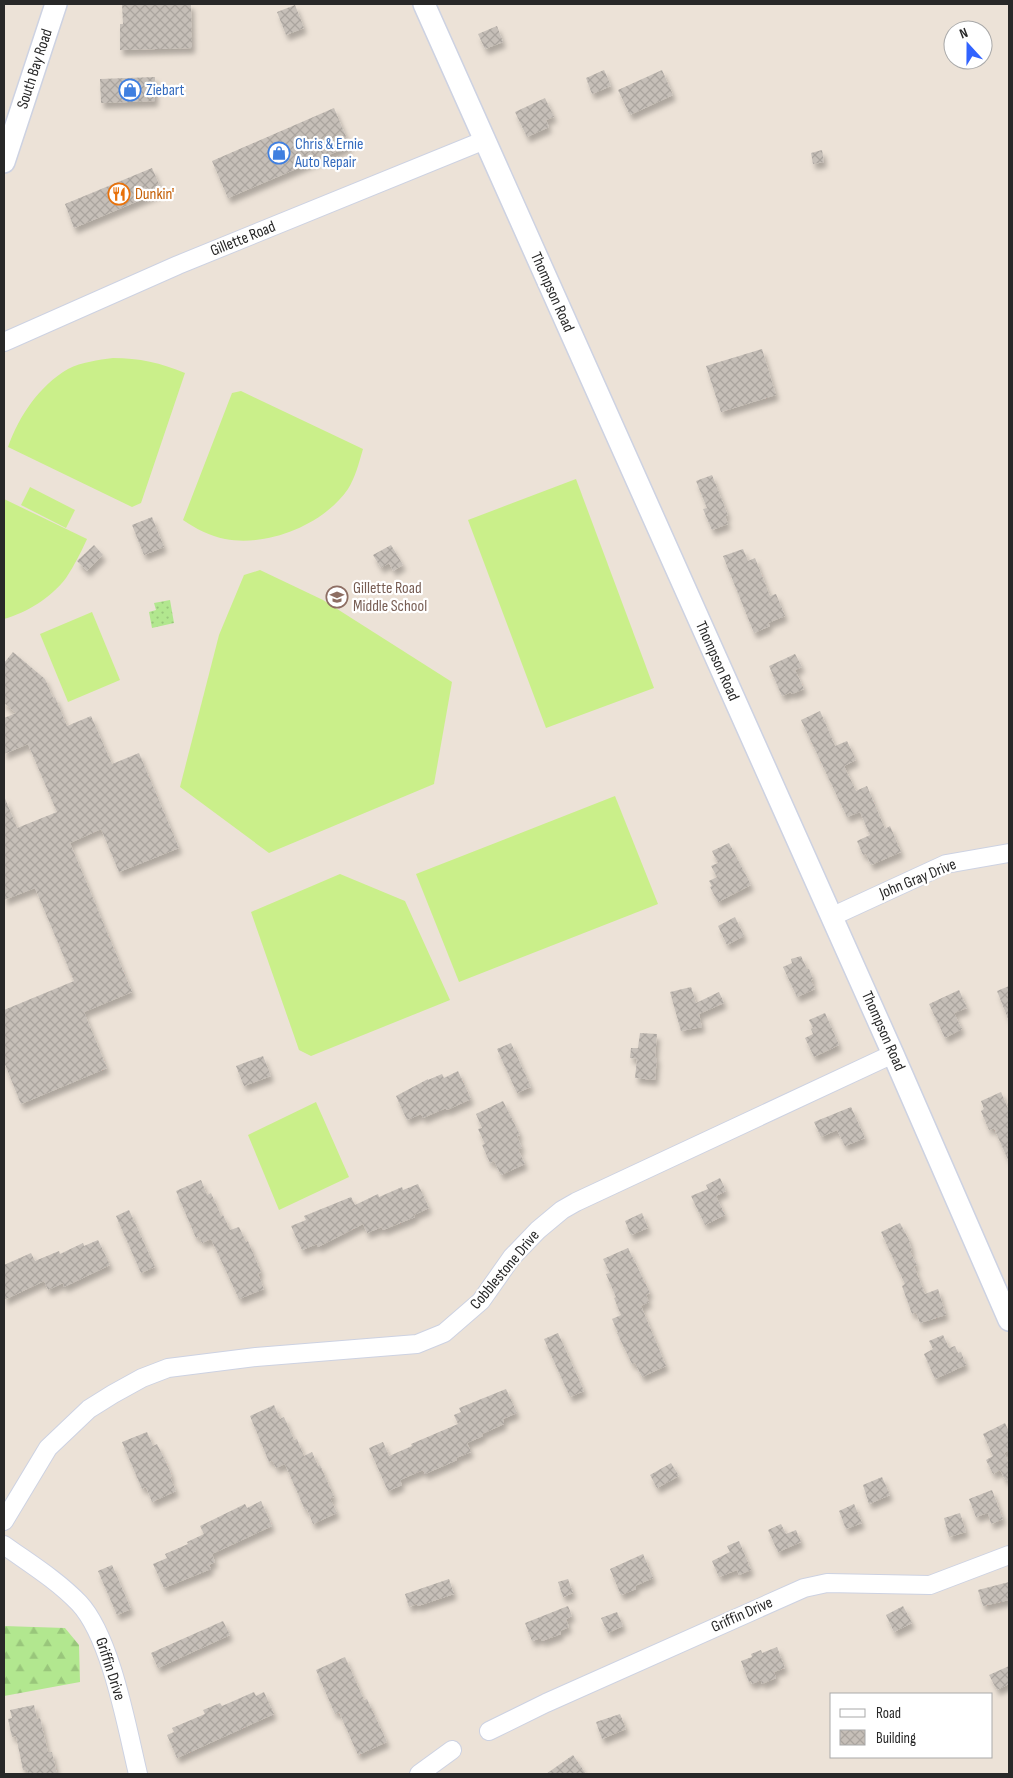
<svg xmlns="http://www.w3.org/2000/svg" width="1013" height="1778" font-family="'Sofia Sans Condensed',sans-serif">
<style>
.forest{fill:url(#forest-firs)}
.park{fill:url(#park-dots)}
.pitch{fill:#caef8a}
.building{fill:url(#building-cross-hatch);filter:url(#shadow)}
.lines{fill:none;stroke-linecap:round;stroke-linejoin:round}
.minor-casing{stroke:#cdd2e2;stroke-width:20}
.tertiary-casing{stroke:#cdd2e2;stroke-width:24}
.minor{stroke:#fff;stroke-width:18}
.tertiary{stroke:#fff;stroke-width:21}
.labels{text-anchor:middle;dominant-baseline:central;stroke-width:4.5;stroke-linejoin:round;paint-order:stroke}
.street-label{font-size:16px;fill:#282828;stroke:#fff}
.shop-label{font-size:16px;fill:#366cbe;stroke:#fff;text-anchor:start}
.food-label{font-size:16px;fill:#c56008;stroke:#fff;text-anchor:start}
.education-label{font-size:16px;fill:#785e54;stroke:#fff;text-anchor:start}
</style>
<defs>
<pattern id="forest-firs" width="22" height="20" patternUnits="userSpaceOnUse" patternTransform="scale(1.25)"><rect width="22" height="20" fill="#b2e78f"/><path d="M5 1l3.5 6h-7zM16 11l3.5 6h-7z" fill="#99c67b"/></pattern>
<pattern id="park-dots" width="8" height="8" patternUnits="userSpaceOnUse" patternTransform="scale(1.25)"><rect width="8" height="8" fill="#b2e78f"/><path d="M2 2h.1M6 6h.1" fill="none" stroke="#99c67b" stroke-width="1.8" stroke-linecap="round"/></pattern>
<pattern id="building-cross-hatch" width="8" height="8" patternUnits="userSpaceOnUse" patternTransform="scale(1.25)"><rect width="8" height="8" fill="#c6bfb8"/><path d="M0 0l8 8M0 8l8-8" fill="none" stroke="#aaa49e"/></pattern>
<filter id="shadow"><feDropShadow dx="3" dy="5.5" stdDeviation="2.5" flood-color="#0004"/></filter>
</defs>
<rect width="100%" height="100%" fill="#ece2d7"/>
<polygon class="forest" points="4,1626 65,1628 79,1645 80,1682 4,1696"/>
<polygon class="park" points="170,600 174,623 152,628 149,612 156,610 154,603"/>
<g class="pitch">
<path d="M113,358c26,0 48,5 72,15l-44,130 -9,4 -124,-60c11,-31 31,-61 60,-78 14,-7 30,-9 45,-11z"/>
<path d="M241,391l122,58c-4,14 -8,29 -15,40 -25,36 -80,58 -123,50 -15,-3 -29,-10 -42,-19l49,-127z"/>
<polygon points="576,479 654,688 546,728 468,520"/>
<polygon points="30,487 75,510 66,528 21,505"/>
<path d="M4,499l83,40c-6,13 -13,27 -21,39 -14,19 -40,35 -62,41z"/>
<polygon points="260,570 323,600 452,682 434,784 269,853 180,787 219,635 244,575"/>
<polygon points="92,612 120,680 68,702 40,634"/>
<polygon points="615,796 658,904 459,982 416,874"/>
<polygon points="340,874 405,901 450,1000 311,1056 299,1050 251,912"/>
<polygon points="316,1102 349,1177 279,1210 248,1135"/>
</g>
<g class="building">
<polygon points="122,4 191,4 192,48 120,50 120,24 123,24"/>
<polygon points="295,5 304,28 286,35 277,12"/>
<polygon points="497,26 503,42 485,49 478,34"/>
<polygon points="604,70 611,86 592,94 586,78"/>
<polygon points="662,70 673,95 630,115 618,90"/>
<polygon points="155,77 155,101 101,103 100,79"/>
<polygon points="545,98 554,117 546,120 549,127 527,137 515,112"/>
<polygon points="334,108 350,146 228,198 212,161"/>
<polygon points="822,150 824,162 813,164 811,153"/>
<polygon points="152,168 162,191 74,228 65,204"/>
<polygon points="762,349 776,395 721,412 706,366"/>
<polygon points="712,475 728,515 725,516 728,524 712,530 703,509 707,508 696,481"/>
<polygon points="152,517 164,547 144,555 132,525"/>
<polygon points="94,545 103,555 87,571 77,561"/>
<polygon points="391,545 403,565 393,571 389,563 381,568 373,555"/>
<polygon points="743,549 748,561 755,558 770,596 776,594 785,616 768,623 770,626 754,633 723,556"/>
<polygon points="13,652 45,679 53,698 55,697 67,726 91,716 112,764 139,753 179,848 119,872 101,829 70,843 132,992 84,1012 107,1068 21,1104 4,1062 4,1010 74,981 35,888 4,900 4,796 17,828 57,812 28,744 4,754 4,718 16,713 4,703 4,663"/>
<polygon points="795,654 802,667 795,670 804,689 792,694 791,692 782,696 769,666"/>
<polygon points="820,711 835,746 847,741 856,760 844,766 856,791 867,786 885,829 890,826 901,852 871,865 866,854 863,855 857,841 870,835 860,812 847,817 801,720"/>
<polygon points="729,843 751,885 718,902 710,887 712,886 709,881 717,877 711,866 718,863 712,851"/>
<polygon points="735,917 744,936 727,945 718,926"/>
<polygon points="801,956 807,969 809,969 813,979 811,980 815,989 797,997 783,967 792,963 791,959"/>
<polygon points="1009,986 1009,1021 997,991"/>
<polygon points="691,987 696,1003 719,992 724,1003 699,1014 702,1027 681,1031 670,992"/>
<polygon points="959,990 967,1008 954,1013 962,1029 945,1038 929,1004"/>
<polygon points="825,1013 839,1045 814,1057 805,1038 813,1034 811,1029 813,1028 809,1020"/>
<polygon points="640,1033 657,1034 655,1057 657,1057 655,1080 635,1078 637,1059 630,1058 631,1048 638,1048"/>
<polygon points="511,1043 531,1087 517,1093 497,1049"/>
<polygon points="263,1056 271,1076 244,1086 236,1066"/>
<polygon points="458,1071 471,1099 447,1110 446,1108 423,1118 421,1114 407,1120 396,1096 428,1079 428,1080 442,1074 444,1078"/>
<polygon points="1001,1092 1009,1111 1009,1162 994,1128 989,1130 981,1111 984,1109 981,1101"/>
<polygon points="503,1101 520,1135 517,1136 522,1148 518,1149 525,1164 501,1175 494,1161 490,1163 482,1145 485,1144 478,1129 482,1128 476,1114"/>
<polygon points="851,1107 865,1138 845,1146 837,1130 821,1137 814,1122"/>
<polygon points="720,1178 726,1191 716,1196 725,1215 705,1225 691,1196 708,1189 706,1185"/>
<polygon points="201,1180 207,1195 211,1193 221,1216 223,1215 230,1230 239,1227 246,1242 248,1241 261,1272 258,1274 264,1289 239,1299 211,1239 202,1243 199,1236 196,1238 176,1191"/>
<polygon points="418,1184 429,1208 414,1215 415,1217 383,1230 382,1227 367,1233 363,1224 318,1247 317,1244 302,1250 291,1226 306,1220 304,1216 351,1197 355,1205 378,1194 379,1197 402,1187 403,1190"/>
<polygon points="129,1210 155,1267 141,1273 116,1216"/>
<polygon points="642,1213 648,1228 631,1235 625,1221"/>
<polygon points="900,1223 910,1242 909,1242 912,1250 910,1251 917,1265 914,1266 925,1294 938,1289 946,1315 920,1323 916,1312 912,1314 902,1286 905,1284 881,1232"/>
<polygon points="98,1240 110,1265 64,1287 63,1283 48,1290 44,1281 4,1300 4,1265 31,1253 35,1261 59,1251 60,1254 83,1243 84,1246"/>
<polygon points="628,1248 650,1293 646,1295 649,1302 641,1306 666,1366 642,1377 635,1363 632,1364 617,1333 618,1333 612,1319 621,1315 614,1298 616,1297 606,1274 610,1273 603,1259"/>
<polygon points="558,1333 584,1391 570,1397 544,1339"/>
<polygon points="943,1335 949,1348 955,1346 958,1353 961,1352 966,1365 935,1379 924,1354 933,1349 929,1341"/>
<polygon points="506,1389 517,1413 503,1419 504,1424 482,1434 483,1436 467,1443 471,1452 456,1458 457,1460 425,1474 423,1470 400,1480 402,1485 388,1491 369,1448 383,1442 389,1456 412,1446 411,1444 458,1424 454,1415 461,1412 459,1408"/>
<polygon points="274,1405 280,1419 284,1417 294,1440 297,1439 304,1456 312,1452 318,1466 320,1465 334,1497 330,1498 337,1513 313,1524 307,1509 305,1510 285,1464 276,1468 272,1460 269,1462 250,1416"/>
<polygon points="1005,1423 1009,1432 1009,1450 1004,1453 1009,1464 1009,1479 1006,1481 1000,1470 993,1474 986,1460 993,1456 983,1434"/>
<polygon points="147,1432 153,1446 157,1444 164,1458 172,1476 170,1477 176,1491 152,1502 146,1487 142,1489 122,1442"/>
<polygon points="671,1463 679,1476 657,1488 650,1475"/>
<polygon points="882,1477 890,1495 869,1504 863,1485"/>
<polygon points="992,1490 1003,1519 991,1524 988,1513 976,1517 969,1499"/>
<polygon points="261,1501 272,1526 212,1554 215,1562 209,1565 211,1569 164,1588 153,1564 167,1558 165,1554 188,1544 187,1542 204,1534 200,1526 245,1504 247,1508"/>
<polygon points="854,1504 862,1523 846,1529 839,1511"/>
<polygon points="960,1513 966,1532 949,1537 944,1518"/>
<polygon points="781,1524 786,1534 796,1530 801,1542 778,1552 768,1530"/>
<polygon points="739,1541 751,1570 739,1575 737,1570 719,1577 712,1561 730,1552 727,1546"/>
<polygon points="643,1554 653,1578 635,1586 636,1589 621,1595 610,1569"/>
<polygon points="112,1565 131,1609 117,1615 98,1571"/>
<polygon points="449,1579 454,1594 418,1606 417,1604 409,1607 405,1594"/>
<polygon points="568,1579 573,1593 563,1597 558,1582"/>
<polygon points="1009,1582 1009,1600 983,1606 978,1590"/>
<polygon points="568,1606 572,1616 566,1619 569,1627 560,1631 561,1634 542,1641 541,1638 532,1641 525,1623"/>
<polygon points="903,1606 912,1623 894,1632 886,1615"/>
<polygon points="617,1612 623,1626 608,1633 601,1618"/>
<polygon points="223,1621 230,1635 158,1668 151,1653"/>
<polygon points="777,1647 785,1668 774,1672 776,1678 762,1684 761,1680 752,1684 751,1681 749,1682 741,1661 752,1657 751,1654 761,1650 762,1653"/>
<polygon points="345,1657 364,1700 367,1699 387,1742 358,1755 339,1712 335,1714 316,1670"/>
<polygon points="1009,1666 1009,1684 997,1690 989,1675"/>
<polygon points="254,1692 256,1696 264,1692 274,1714 177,1758 167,1735 174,1732 172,1728 205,1714 203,1710 220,1703 222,1706"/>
<polygon points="34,1705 37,1719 40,1718 48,1752 52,1752 57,1774 28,1774 27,1770 23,1770 16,1736 12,1737 8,1719 12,1718 10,1710"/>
<polygon points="620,1714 626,1729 602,1739 596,1722"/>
<polygon points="573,1755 586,1774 546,1774"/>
</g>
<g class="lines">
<g class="minor-casing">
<g id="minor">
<polyline points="4,342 178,265 485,140"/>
<polyline points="831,917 946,864 1009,853"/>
<polyline points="4,1521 48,1448 89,1409 113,1394 142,1378 168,1368 256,1357 417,1344 444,1333 481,1301 512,1257 538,1230 562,1210 576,1202 893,1054"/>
<path d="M4,1545c25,18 53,35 75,58 32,34 48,125 59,171"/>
<polyline points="489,1731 546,1703 804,1588 827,1583 930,1585 1009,1555"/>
<polyline points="419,1774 452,1750"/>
</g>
</g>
<g class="tertiary-casing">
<g id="tertiary">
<polyline points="424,4 893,1054 1009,1320"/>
<polyline points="4,162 56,4"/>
</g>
</g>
<use href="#minor" class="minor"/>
<use href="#tertiary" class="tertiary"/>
</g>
<defs>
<g id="shop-ring" transform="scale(1.125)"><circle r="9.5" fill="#fff" stroke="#3f7fe0" stroke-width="1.5"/><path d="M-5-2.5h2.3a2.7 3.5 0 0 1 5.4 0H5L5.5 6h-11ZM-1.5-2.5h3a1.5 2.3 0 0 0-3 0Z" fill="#3f7fe0"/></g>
<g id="restaurant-ring" transform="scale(1.125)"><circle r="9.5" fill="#fff" stroke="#e8710a" stroke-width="1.5"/><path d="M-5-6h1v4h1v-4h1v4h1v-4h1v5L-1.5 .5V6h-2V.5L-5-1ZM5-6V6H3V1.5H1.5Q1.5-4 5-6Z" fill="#e8710a"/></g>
<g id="school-ring" transform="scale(1.125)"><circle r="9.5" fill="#fff" stroke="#8d6e63" stroke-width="1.5"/><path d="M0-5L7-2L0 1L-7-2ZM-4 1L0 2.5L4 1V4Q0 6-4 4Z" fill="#8d6e63"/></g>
</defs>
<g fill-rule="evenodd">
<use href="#shop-ring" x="130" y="90"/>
<use href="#shop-ring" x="279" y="153"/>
<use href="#restaurant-ring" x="119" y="194"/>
<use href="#school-ring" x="337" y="597"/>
</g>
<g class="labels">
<g class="street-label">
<text transform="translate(35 69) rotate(-72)">South Bay Road</text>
<text transform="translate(243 239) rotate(-22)">Gillette Road</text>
<text transform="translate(552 292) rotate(66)">Thompson Road</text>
<text transform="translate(717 661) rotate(66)">Thompson Road</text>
<text transform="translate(918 879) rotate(-22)">John Gray Drive</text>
<text transform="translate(883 1031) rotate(66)">Thompson Road</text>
<text transform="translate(505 1270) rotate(-50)">Cobblestone Drive</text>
<text transform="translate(742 1615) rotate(-24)">Griffin Drive</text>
<text transform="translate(110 1669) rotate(72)">Griffin Drive</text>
</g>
<g class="shop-label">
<text x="146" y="90">Ziebart</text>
<text x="295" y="144">Chris &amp; Ernie<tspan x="295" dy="18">Auto Repair</tspan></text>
</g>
<g class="food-label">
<text x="135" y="194">Dunkin'</text>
</g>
<g class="education-label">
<text x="353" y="588">Gillette Road<tspan x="353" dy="18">Middle School</tspan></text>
</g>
</g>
<rect width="1013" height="1778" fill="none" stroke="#282828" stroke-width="10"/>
<rect x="830" y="1693" width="162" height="65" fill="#ffffff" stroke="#a9a9a9"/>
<rect x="840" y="1709" width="25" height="8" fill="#ffffff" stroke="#a9a9a9"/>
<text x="876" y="1718" font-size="15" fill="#282828">Road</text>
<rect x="840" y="1730" width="25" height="15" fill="url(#building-cross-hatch)" stroke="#a9a9a9"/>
<text x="876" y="1743" font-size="15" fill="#282828">Building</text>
<g transform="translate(968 45) rotate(339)"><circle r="24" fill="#ffffff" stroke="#a9a9a9"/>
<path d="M0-4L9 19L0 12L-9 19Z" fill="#3163ff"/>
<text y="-8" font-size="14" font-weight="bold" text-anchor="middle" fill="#282828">N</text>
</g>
</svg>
